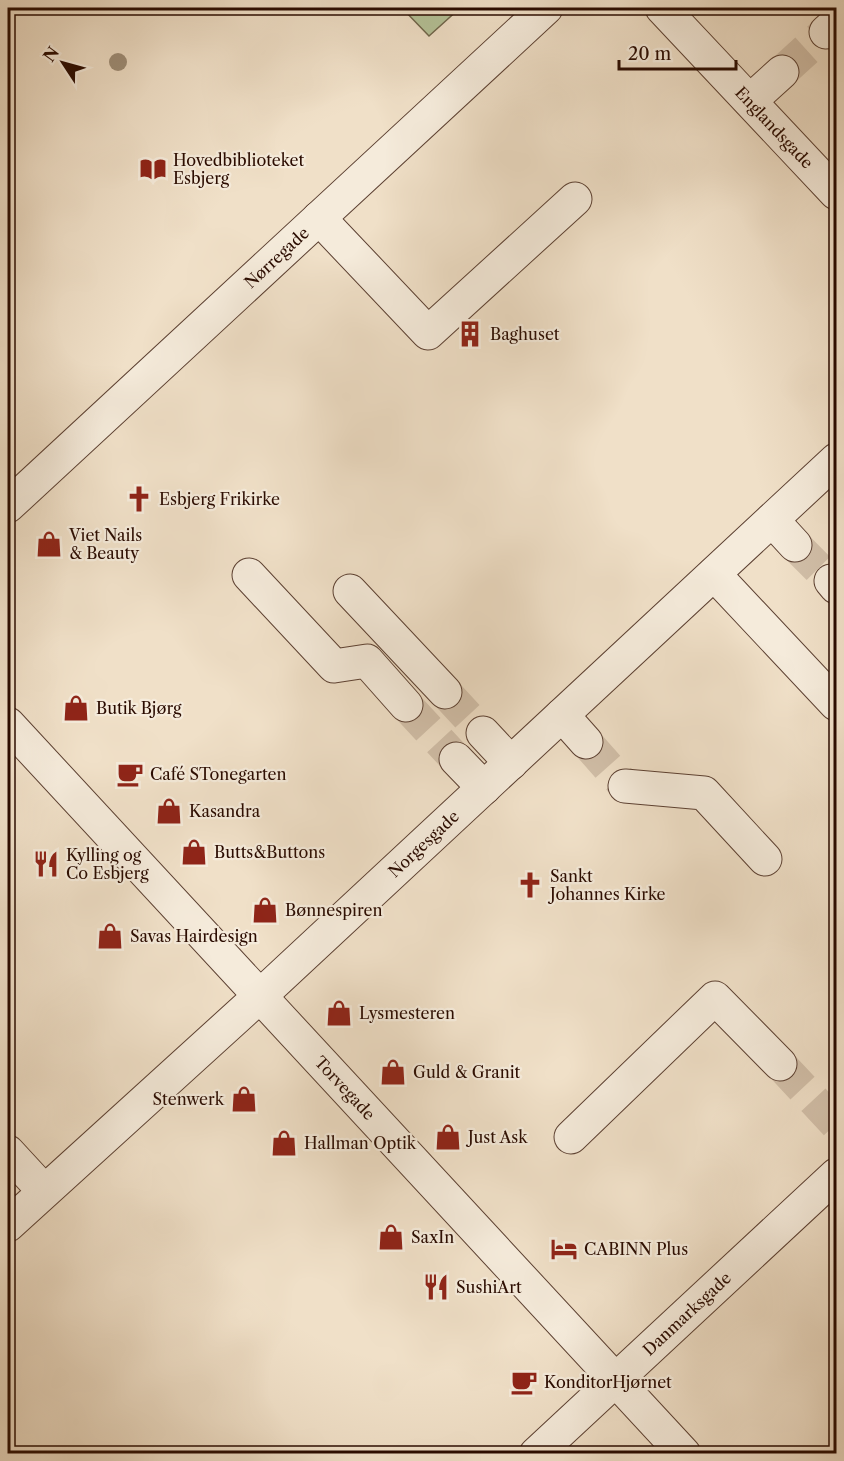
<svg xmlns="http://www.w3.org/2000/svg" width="844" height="1461" font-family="'Libre Caslon Text',serif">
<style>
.green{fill:#b5c399;stroke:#70674c;stroke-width:1.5}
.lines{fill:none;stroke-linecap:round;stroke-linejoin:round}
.minor-tunnel{stroke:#d2c0aa;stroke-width:33;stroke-dasharray:33 16;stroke-linecap:butt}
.minor-casing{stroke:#5c4032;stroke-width:35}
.minor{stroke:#f5ebdb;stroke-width:33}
.tree{fill:#9e8e78}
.labels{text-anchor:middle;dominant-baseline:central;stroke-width:4.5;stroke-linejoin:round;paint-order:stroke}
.street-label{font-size:16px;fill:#2a0b00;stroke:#f5ebdb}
.poi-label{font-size:16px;fill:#2a0b00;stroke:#f5ebdb;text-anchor:start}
</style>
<rect width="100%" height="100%" fill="#f0e0c8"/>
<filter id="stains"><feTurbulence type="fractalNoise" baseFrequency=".00333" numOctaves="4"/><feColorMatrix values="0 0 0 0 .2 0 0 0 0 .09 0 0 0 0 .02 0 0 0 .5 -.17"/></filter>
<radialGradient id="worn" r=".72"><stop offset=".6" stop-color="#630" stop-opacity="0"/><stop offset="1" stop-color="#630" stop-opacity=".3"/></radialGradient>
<polygon class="green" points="402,8 460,8 429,36"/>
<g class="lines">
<g class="minor-tunnel">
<polyline points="782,72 826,32"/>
<polyline points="795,545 831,581"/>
<polyline points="445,692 483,733"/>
<polyline points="406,705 456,759"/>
<polyline points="586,742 625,786"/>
<polyline points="780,1064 836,1124"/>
</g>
<g class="minor-casing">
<g id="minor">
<path id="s1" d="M662,8l174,185"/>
<polyline points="826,32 836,23"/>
<polyline points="750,101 782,72"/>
<polyline points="319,218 428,333 575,199"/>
<path id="s2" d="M8,506l538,-498"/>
<polyline points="772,520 795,545"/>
<polyline points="714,574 836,704"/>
<polyline points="249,575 334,666 367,661 406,705"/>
<polyline points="831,581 836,587"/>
<polyline points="350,591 445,692"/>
<polyline points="562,715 586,742"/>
<path id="s3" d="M8,724l676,730"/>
<polyline points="483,733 511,763"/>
<polyline points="456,759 484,788"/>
<polyline points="625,786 704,793 765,859"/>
<polyline points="571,1137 715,998 780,1064"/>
<polyline points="8,1152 44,1191"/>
<path id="s4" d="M8,1225l252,-229 576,-536"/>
<path id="s5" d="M536,1454l300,-279"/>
</g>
</g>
<use href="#minor" class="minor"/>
</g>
<circle class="tree" cx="118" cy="62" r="9"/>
<defs>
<g id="library-bare" transform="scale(2.07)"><path d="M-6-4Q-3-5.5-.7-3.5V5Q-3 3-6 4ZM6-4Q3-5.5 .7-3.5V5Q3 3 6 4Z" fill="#8f2418" stroke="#f5ebdb" stroke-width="2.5" paint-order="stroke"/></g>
<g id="building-bare" transform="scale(2.07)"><path d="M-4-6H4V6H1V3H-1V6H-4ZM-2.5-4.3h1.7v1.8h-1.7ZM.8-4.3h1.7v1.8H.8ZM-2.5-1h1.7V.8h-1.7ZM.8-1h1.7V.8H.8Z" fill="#8f2418" stroke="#f5ebdb" stroke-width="2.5" paint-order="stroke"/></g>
<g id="church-bare" transform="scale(2.07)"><path d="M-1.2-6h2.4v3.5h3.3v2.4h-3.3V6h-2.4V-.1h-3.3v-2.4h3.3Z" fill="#8f2418" stroke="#f5ebdb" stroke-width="2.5" paint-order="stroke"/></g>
<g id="shop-bare" transform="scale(2.07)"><path d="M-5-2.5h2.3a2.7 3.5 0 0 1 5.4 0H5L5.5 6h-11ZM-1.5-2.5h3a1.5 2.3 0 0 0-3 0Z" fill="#8f2418" stroke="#f5ebdb" stroke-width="2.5" paint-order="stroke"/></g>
<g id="cafe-bare" transform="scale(2.07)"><path d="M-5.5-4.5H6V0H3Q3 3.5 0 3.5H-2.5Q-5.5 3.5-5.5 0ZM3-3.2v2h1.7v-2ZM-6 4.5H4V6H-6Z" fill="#8f2418" stroke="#f5ebdb" stroke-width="2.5" paint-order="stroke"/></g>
<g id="restaurant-bare" transform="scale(2.07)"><path d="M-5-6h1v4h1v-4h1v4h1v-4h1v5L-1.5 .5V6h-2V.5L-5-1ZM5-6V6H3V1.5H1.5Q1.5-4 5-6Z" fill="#8f2418" stroke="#f5ebdb" stroke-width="2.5" paint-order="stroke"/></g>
<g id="hotel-bare" transform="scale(2.07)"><path d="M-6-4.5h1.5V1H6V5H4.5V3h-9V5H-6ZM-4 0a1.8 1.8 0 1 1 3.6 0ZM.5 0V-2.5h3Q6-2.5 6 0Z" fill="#8f2418" stroke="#f5ebdb" stroke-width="2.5" paint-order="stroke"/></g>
</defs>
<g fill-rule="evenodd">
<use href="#library-bare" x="153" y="169"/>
<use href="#building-bare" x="470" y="334"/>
<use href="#church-bare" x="139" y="499"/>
<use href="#shop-bare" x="49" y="544"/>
<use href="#shop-bare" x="76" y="708"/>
<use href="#cafe-bare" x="130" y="774"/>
<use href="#shop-bare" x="169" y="811"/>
<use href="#shop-bare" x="194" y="852"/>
<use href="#restaurant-bare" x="46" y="864"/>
<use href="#church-bare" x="530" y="885"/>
<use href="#shop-bare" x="265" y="910"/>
<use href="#shop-bare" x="110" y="936"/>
<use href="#shop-bare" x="339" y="1013"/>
<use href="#shop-bare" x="393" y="1072"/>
<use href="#shop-bare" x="244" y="1099"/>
<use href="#shop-bare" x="448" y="1137"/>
<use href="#shop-bare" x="284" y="1143"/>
<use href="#shop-bare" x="391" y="1237"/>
<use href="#hotel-bare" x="564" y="1249"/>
<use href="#restaurant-bare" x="436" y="1287"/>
<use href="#cafe-bare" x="524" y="1382"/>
</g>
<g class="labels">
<g class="street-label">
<text stroke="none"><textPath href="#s1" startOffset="164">Englandsgade</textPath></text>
<text stroke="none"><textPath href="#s2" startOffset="366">Nørregade</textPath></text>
<text stroke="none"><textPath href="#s4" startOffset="564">Norgesgade</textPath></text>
<text stroke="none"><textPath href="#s3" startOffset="496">Torvegade</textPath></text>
<text stroke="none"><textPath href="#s5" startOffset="206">Danmarksgade</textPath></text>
</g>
<g class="poi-label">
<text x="173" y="160">Hovedbiblioteket<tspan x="173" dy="18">Esbjerg</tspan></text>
<text x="490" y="334">Baghuset</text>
<text x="159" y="499">Esbjerg Frikirke</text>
<text x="69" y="535">Viet Nails<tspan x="69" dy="18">&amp; Beauty</tspan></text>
<text x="96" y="708">Butik Bjørg</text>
<text x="150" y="774">Café STonegarten</text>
<text x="189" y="811">Kasandra</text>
<text x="214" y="852">Butts&amp;Buttons</text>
<text x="66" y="855">Kylling og<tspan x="66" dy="18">Co Esbjerg</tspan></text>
<text x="550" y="876">Sankt<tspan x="550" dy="18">Johannes Kirke</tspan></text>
<text x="285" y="910">Bønnespiren</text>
<text x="130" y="936">Savas Hairdesign</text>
<text x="359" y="1013">Lysmesteren</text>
<text x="413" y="1072">Guld &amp; Granit</text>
<text x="224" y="1099" text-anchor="end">Stenwerk</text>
<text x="468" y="1137">Just Ask</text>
<text x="304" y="1143">Hallman Optik</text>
<text x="411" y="1237">SaxIn</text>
<text x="584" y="1249">CABINN Plus</text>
<text x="456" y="1287">SushiArt</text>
<text x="544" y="1382">KonditorHjørnet</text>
</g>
</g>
<rect width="844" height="1461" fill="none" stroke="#f0e0c8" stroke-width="30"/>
<rect x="9" y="9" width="826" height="1443" fill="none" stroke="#2a0b00" stroke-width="3"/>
<rect x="15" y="15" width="814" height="1431" fill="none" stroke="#2a0b00" stroke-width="1.5"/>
<g transform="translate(63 63) rotate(306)" stroke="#f5ebdb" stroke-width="4.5" paint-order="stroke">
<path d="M0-4.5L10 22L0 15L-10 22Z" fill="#2a0b00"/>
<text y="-9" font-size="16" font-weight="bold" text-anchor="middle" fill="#2a0b00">N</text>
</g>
<path d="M619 60v9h117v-9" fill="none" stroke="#2a0b00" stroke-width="3"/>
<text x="628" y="60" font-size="18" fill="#2a0b00" stroke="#f5ebdb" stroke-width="4.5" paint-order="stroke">20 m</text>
<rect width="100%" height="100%" filter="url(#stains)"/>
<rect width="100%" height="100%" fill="url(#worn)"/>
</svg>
